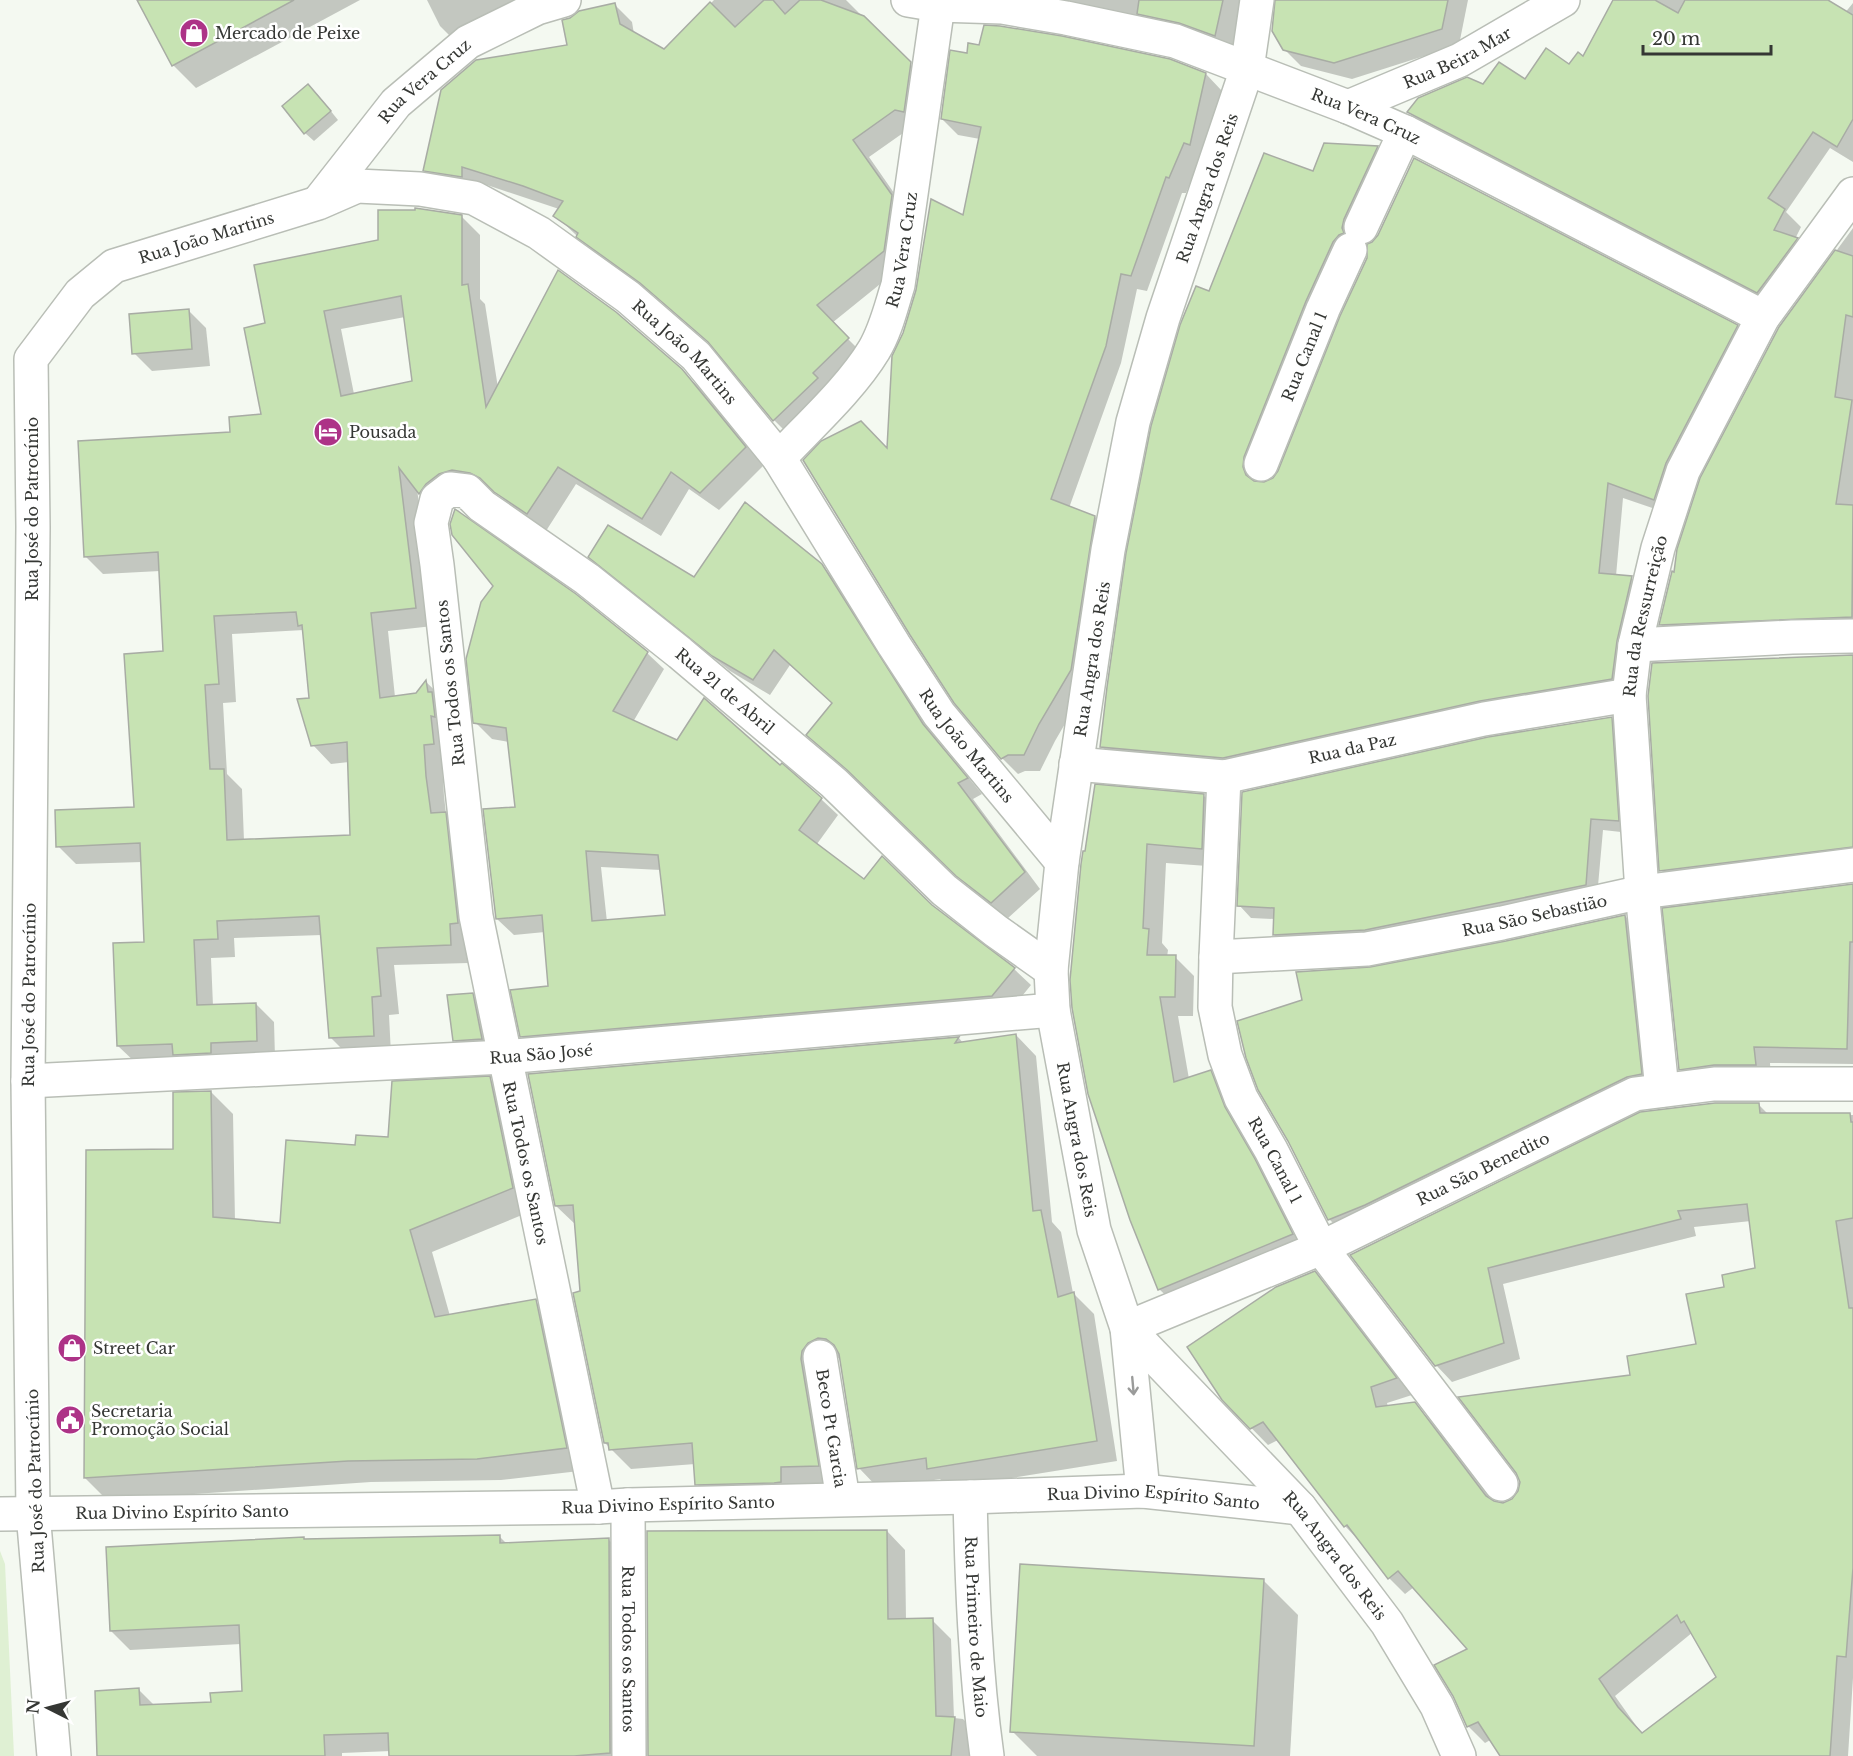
<svg xmlns="http://www.w3.org/2000/svg" width="1853" height="1756" font-family="'Libre Baskerville',serif">
<style>
.green{fill:#dff0d3}
.shadow{fill:#0003;fill-rule:evenodd}
.building{fill:#c7e3b3;stroke:#a8aca4;stroke-width:1.5;fill-rule:evenodd}
.lines{fill:none;stroke-linecap:round;stroke-linejoin:round}
.minor-casing{stroke:#b9beb6;stroke-width:36}
.minor{stroke:#fff;stroke-width:33}
.oneway{stroke:#9a9b9a}
.labels{text-anchor:middle;dominant-baseline:central;stroke-width:5;stroke-linejoin:round;paint-order:stroke}
.poi-label{font-size:16px;fill:#353734;stroke:#fff;text-anchor:start}
.street-label{font-size:16px;fill:#353734;stroke:#fff}
</style>
<rect width="100%" height="100%" fill="#f4f9f1"/>
<polygon class="green" points="0,1551 5,1564 14,1756 0,1756"/>
<g class="shadow">
<polygon points="141,0 360,0 196,88 173,65"/>
<polygon points="427,0 522,0 463,49 440,26"/>
<polygon points="714,0 846,0 927,81 913,126 869,157 908,213 900,268 832,323 864,355 791,437 774,420 716,349 659,299 595,253 555,215 559,209 478,182 442,187 425,170 615,5 632,22 634,34 664,51"/>
<polygon points="1006,0 1243,0 1231,52"/>
<polygon points="1277,0 1468,0 1459,45 1352,79 1301,66 1284,49"/>
<polygon points="1615,0 1809,0 1737,144 1853,3 1853,162 1830,148 1786,212 1801,227 1795,239 1813,256 1774,309 1425,129 1409,112 1483,86 1525,81 1569,66 1584,58"/>
<polygon points="1206,74 1222,91 1206,160 1201,158 1186,193 1182,193 1147,291 1137,289 1121,363 1069,508 1095,517 1111,534 1087,686 1055,741 1040,771 1025,771 1018,774 1002,758 889,451 964,217 980,139 958,135 942,119"/>
<polygon points="317,94 338,120 314,141 305,133"/>
<polygon points="1377,147 1393,163 1259,473 1258,483 1264,484 1737,326 1753,342 1670,514 1623,498 1616,576 1631,578 1647,594 1627,694 1239,773 1118,763 1102,747 1209,293 1314,173"/>
<path d="M461,216l19,19v64l5,5 13,84 183,-18 20,19 62,77 -44,44 -30,-21 -28,47 -85,-52 -30,47 -32,-21 -14,-14 -11,-6 -51,20 -21,-22 16,138 -45,5 7,66 22,-2 9,-13 18,17 8,63 -10,1 2,33 2,18 17,18 6,131 -75,2 5,49 -10,1 2,39 -42,2 -18,-18 -9,-103 -88,3 1,19 -24,1 2,48 43,-2 18,18 1,36 -138,6 -19,-18 28,-102 -3,-82 -67,2 -18,-18 77,-38 30,-156 -5,-81 -57,3 -18,-18 147,-122 31,-18 4,-91 113,-84zM405,317l9,66 -60,11 -13,-65zM304,630l7,69 2,46 18,19 18,-2 3,74 -108,5 -2,-52 -15,-15 -4,-71 13,-1 -4,-68z"/>
<polygon points="1853,228 1853,634 1677,641 1661,625 1675,573 1780,328"/>
<polygon points="188,310 206,328 210,366 152,371 134,353"/>
<path d="M458,510l12,13 177,130 17,16 -31,53 44,20 103,25 41,32 17,16 -21,29 48,37 66,25 83,63 17,16 -22,27 -471,41 -17,-17 28,-48 -4,-56 -31,3 -17,-16 20,-111 -8,-66 -17,-3 -17,-17 19,-136 -39,-75zM601,867l60,3 5,46 -59,6z"/>
<polygon points="590,557 694,579 821,565 838,582 939,742 982,794 973,799 1040,889 1008,918 974,892 865,785 808,735 834,704 790,665 770,695 730,671 606,572"/>
<polygon points="1853,656 1853,864 1677,887 1661,870"/>
<polygon points="1611,718 1623,731 1630,833 1603,830 1597,897 1286,947 1274,935 1275,919 1251,918 1239,905"/>
<polygon points="1204,796 1223,815 1221,867 1166,863 1162,943 1168,950 1167,957 1175,957 1194,976 1193,1016 1178,1016 1189,1079 1210,1072 1229,1091 1311,1253 1179,1308 1159,1289 1082,864"/>
<polygon points="1853,885 1853,1064 1770,1063 1771,1081 1697,1085 1680,1069"/>
<polygon points="1625,916 1639,930 1655,1088 1342,1232 1329,1219 1371,969"/>
<polygon points="472,994 481,1003 490,1048 463,1049 454,1040"/>
<polygon points="1016,1035 1036,1056 1052,1222 1061,1232 1073,1293 1094,1314 1117,1461 949,1488 940,1479 879,1489 859,1468 841,1359 839,1358 828,1363 838,1486 717,1505 697,1484 695,1464 631,1469 605,1443 582,1292 576,1225 556,1206 530,1075 959,1038 963,1043"/>
<polygon points="489,1078 512,1100 534,1210 432,1252 450,1316 535,1301 558,1323 588,1470 501,1480 371,1482 107,1500 85,1478 175,1151 211,1092 233,1114 235,1221 281,1225 356,1147 389,1139"/>
<path d="M1758,1104l11,11h84v563l-5,78h-346l-10,-17 -7,4 -17,-17 2,-77 -56,-62 -9,7 -16,-16 -28,-35 -16,-17 -67,-86 -10,5 -45,-46 91,-126 17,16 81,106 -25,8 1,4 27,-3 16,17 63,82 10,1 9,-4 118,-124 67,-31 28,-57 31,-19 -6,-48 -57,6 2,9 -193,48 17,75 -68,23 -16,-17 -84,-110zM1693,1632l25,45 -76,57 -27,-38z"/>
<polygon points="887,1531 905,1550 906,1620 932,1620 951,1639 954,1718 963,1719 982,1738 984,1756 649,1756"/>
<polygon points="499,1536 507,1544 609,1540 627,1558 628,1756 391,1756 391,1751 342,1753 342,1756 98,1756 139,1690 155,1706 213,1703 243,1693 241,1644 130,1650 111,1631 305,1541"/>
<polygon points="1263,1580 1298,1615 1290,1756 1037,1756 1012,1731"/>
</g>
<g class="building">
<polygon points="137,0 294,0 172,66"/>
<polygon points="764,0 773,0 785,14 800,0 821,0 864,16 911,62 904,112 895,110 853,140 892,195 884,251 817,305 849,338 813,373 818,378 773,421 708,342 640,283 576,237 578,233 553,216 563,201 523,186 462,167 462,177 423,171 441,90 476,60 567,45 562,20 570,18 579,11 615,3 620,24 664,49 710,2 735,27"/>
<polygon points="1139,0 1223,0 1215,36 1179,23 1137,14"/>
<polygon points="1275,0 1448,0 1442,29 1334,63 1283,50 1272,31"/>
<polygon points="1613,0 1655,0 1678,13 1685,0 1828,0 1853,15 1853,119 1837,147 1813,132 1768,198 1785,209 1774,230 1798,238 1757,293 1407,112 1418,98 1467,77 1483,84 1499,62 1525,79 1546,48 1569,64 1578,52 1583,56"/>
<polygon points="984,25 1000,26 1062,36 1170,59 1206,73 1190,145 1184,143 1169,178 1166,177 1131,276 1121,274 1106,346 1051,499 1095,516 1071,670 1039,724 1024,755 1008,755 1001,759 954,703 910,635 803,460 821,441 861,421 887,448 892,356 903,333 916,290 931,199 963,215 981,127 941,119 950,50 967,53 968,43 979,45"/>
<polygon points="308,84 331,111 304,134 282,106"/>
<polygon points="1324,143 1378,146 1344,219 1342,228 1344,233 1339,235 1333,242 1306,301 1244,457 1243,467 1246,475 1254,481 1264,482 1273,478 1278,471 1340,316 1367,258 1367,244 1372,242 1378,235 1414,158 1738,325 1666,463 1654,500 1608,483 1599,573 1632,576 1617,641 1612,679 1480,701 1223,758 1100,747 1107,687 1126,553 1151,426 1180,325 1196,286 1209,291 1264,153 1313,171"/>
<path d="M415,208l47,7v70l6,-1 18,123 72,-137 58,42 66,57 64,78 -46,46 -29,-21 -29,47 -84,-52 -31,47 -33,-22 -14,-14 -10,-5 -18,-3 -13,4 -13,10 -7,10 -20,-26 17,140 -45,5 9,85 36,-5 10,-13 2,12h4l3,25 -4,-1 3,28 -10,1 2,31 5,37 15,-1 12,111 -8,1 1,21 -74,3 4,48 -9,1 2,39 -45,2 -10,-122 -102,5 1,18 -24,1 3,65 59,-2 1,38 -46,2v10l-38,2 -1,-11 -55,2 -4,-103 31,-1 -4,-99 -84,4 -1,-37 79,-3 -10,-153 39,-3 -5,-99 -74,5 -6,-116 152,-9 -1,-15 32,-3 -17,-86 21,-5 -11,-58 124,-25v-30h37zM401,296l11,85 -71,15 -17,-85zM296,612l2,14 4,-1 7,73 -12,1 14,47 36,-4 3,93 -123,5 -3,-71h-14l-5,-84 14,-1 -5,-68z"/>
<polygon points="1835,250 1853,256 1853,317 1846,315 1835,397 1852,400 1836,504 1853,505 1852,617 1659,625 1672,571 1674,572 1677,549 1700,478 1779,327"/>
<polygon points="189,309 192,349 132,354 129,314"/>
<polygon points="745,502 822,564 923,724 968,778 958,783 1025,872 991,903 956,876 847,770 806,735 832,703 774,650 753,680 712,656 588,557 608,525 694,577"/>
<path d="M455,509l121,85 72,58 -35,59 64,29 27,-42 76,67 2,-2 40,35 -23,32 65,49 18,-23 50,49 83,63 -23,28 -472,41 -10,-47 38,-4 -6,-71 -46,4 -13,-110 32,-2 -9,-79 -33,-5 -7,-64 15,-57 12,-16 -41,-51 -2,-11zM586,851l72,4 7,60 -73,6z"/>
<polygon points="1853,655 1853,847 1659,871 1648,696 1652,663"/>
<polygon points="1612,717 1619,821 1591,819 1586,885 1365,930 1273,935 1274,908 1237,906 1242,792 1488,737"/>
<polygon points="1095,784 1204,794 1202,849 1147,844 1143,928 1149,929 1147,955 1176,955 1175,997 1160,997 1174,1082 1211,1070 1225,1107 1255,1159 1293,1234 1158,1290 1130,1220 1088,1094 1072,1008 1070,980 1081,864 1083,851 1085,851"/>
<polygon points="1853,884 1853,942 1850,942 1847,1049 1754,1047 1756,1065 1714,1065 1679,1070 1662,908"/>
<polygon points="1625,915 1642,1074 1627,1077 1365,1205 1328,1220 1288,1141 1258,1090 1246,1058 1237,1021 1302,1000 1296,972 1370,967 1506,941"/>
<polygon points="473,993 482,1039 453,1041 447,995"/>
<polygon points="1016,1034 1033,1211 1041,1210 1058,1297 1074,1292 1097,1441 927,1469 926,1458 857,1469 839,1354 834,1345 826,1339 818,1338 808,1343 802,1351 801,1359 819,1466 781,1467 781,1482 774,1483 695,1485 692,1443 609,1450 608,1443 604,1443 573,1293 580,1291 573,1205 555,1206 528,1074 959,1037 955,1043"/>
<polygon points="490,1076 513,1188 410,1230 435,1317 536,1299 567,1448 477,1459 348,1461 84,1478 86,1150 173,1149 173,1092 211,1091 213,1217 280,1223 286,1140 355,1145 356,1135 388,1137 392,1081"/>
<path d="M1715,1103h44l1,10h90l1,9h2v96l-17,3 13,87h4v260l-7,89 -9,-1 -7,100h-330l-22,-34 -11,5 -14,-31 -19,-31 33,-16 -69,-78 -10,8 -41,-54 -3,2 -81,-105 -13,7 -28,-29 -35,-53 89,-60 39,-16 82,107 -26,9 5,20 39,-5 71,94 8,5 9,2 9,-4 6,-8 2,-9 -4,-9 -58,-76 172,-22 -3,-19 69,-12 -10,-50 38,-7 -2,-12 33,-7 -8,-64 -69,7 3,8 -193,49 16,75 -69,23 -85,-111 290,-143zM1677,1615l4,8 3,-2 32,56 -74,56 -24,-26 -19,-28z"/>
<polygon points="887,1530 888,1619 933,1618 936,1716 955,1717 951,1756 648,1756 647,1531"/>
<polygon points="500,1535 500,1543 609,1538 610,1753 574,1756 389,1756 388,1733 324,1735 325,1756 97,1756 95,1691 139,1688 140,1705 211,1702 210,1693 242,1691 239,1625 110,1631 106,1547 304,1537 304,1539"/>
<polygon points="1020,1564 1264,1579 1254,1746 1010,1732"/>
</g>
<g class="lines">
<g class="minor-casing">
<g id="minor">
<path id="s1" d="M908,0l30,5 64,2 64,11 109,23 173,66 57,25 358,185"/>
<path id="s2" d="M1257,0l-10,69 -84,249 -30,104 -25,128 -46,312 -11,108 2,40 41,220 33,98 173,180 87,115 50,83 22,50"/>
<path id="s3" d="M1348,107l112,-47 103,-60"/>
<path id="s4" d="M320,200l76,-97 72,-61 69,-34 27,-8"/>
<polyline points="1361,227 1405,132"/>
<path id="s5" d="M779,458c31,-33 72,-70 95,-108 12,-20 17,-43 24,-65l40,-280"/>
<path id="s6" d="M1261,464l62,-155 27,-59"/>
<polyline points="1635,645 1792,637 1853,636"/>
<path id="s7" d="M1076,764l148,13 260,-58 145,-24"/>
<path id="s8" d="M1224,777l-8,180 -1,50 10,48 16,43 30,52 50,98 180,236"/>
<path id="s9" d="M1216,957l151,-8 135,-26 140,-31 211,-27"/>
<path id="s10" d="M28,1081l476,-24 549,-47"/>
<path id="s11" d="M1662,1090l-20,-198 -13,-197 6,-50 23,-97 25,-77 80,-154 90,-123"/>
<path id="s12" d="M820,1357l23,142"/>
<path id="s13" d="M1143,1491l-16,-163 194,-80 314,-154 79,-10h139"/>
<path id="s14" d="M970,1497c2,87 5,173 17,259"/>
<path id="s15" d="M628,1505l1,251"/>
<path id="s16" d="M598,1507l-122,-591 -39,-351 -6,-42 6,-24 13,-10 17,2 15,15 105,73 93,74 154,130 110,107 52,41 55,39"/>
<path id="s17" d="M0,1514l598,-7 30,-2 342,-8 173,-6 157,17"/>
<path id="s18" d="M54,1756l-21,-243 -5,-432 5,-554 -2,-168 49,-65 34,-28 204,-63 39,-17 63,3 54,9 65,35 89,64 68,59 83,102 115,187 45,69 123,148"/>
</g>
</g>
<use href="#minor" class="minor"/>
</g>
<defs><path id="oneway-shaft" d="M-6 0H5M1.5-3L5.5 0L1.5 3" fill="none" stroke-width="1.6" stroke-linecap="round" stroke-linejoin="round" transform="scale(1.5)"/></defs>
<use class="oneway" href="#oneway-shaft" transform="translate(1133 1386) rotate(85)"/>
<defs>
<g id="shop-disc" transform="scale(1.5)"><circle r="9.5" fill="#ad3387" stroke="#fff"/><path d="M-5-2.5h2.3a2.7 3.5 0 0 1 5.4 0H5L5.5 6h-11ZM-1.5-2.5h3a1.5 2.3 0 0 0-3 0Z" fill="#fff"/></g>
<g id="hotel-disc" transform="scale(1.5)"><circle r="9.5" fill="#ad3387" stroke="#fff"/><path d="M-6-4.5h1.5V1H6V5H4.5V3h-9V5H-6ZM-4 0a1.8 1.8 0 1 1 3.6 0ZM.5 0V-2.5h3Q6-2.5 6 0Z" fill="#fff"/></g>
<g id="civic-disc" transform="scale(1.5)"><circle r="9.5" fill="#ad3387" stroke="#fff"/><path d="M-.6-6.5H3V-4.5H.6V-3L4-1V1h2V6H-6V1h2V-1L-.6-3ZM-1.2 2.5V6h2.4V2.5Z" fill="#fff"/></g>
</defs>
<g fill-rule="evenodd">
<use href="#shop-disc" x="194" y="33"/>
<use href="#hotel-disc" x="328" y="432"/>
<use href="#shop-disc" x="72" y="1348"/>
<use href="#civic-disc" x="70" y="1420"/>
</g>
<g class="labels">
<g class="poi-label">
<text x="215" y="33">Mercado de Peixe</text>
<text x="349" y="432">Pousada</text>
<text x="93" y="1348">Street Car</text>
<text x="91" y="1411">Secretaria<tspan x="91" dy="18">Promoção Social</tspan></text>
</g>
<g class="street-label">
<text stroke="none"><textPath href="#s3" startOffset="120">Rua Beira Mar</textPath></text>
<text stroke="none"><textPath href="#s4" startOffset="159">Rua Vera Cruz</textPath></text>
<text stroke="none"><textPath href="#s1" startOffset="476">Rua Vera Cruz</textPath></text>
<text transform="translate(1207 188) rotate(-71)">Rua Angra dos Reis</text>
<text stroke="none"><textPath href="#s18" startOffset="1620">Rua João Martins</textPath></text>
<text stroke="none"><textPath href="#s5" startOffset="249">Rua Vera Cruz</textPath></text>
<text stroke="none"><textPath href="#s18" startOffset="2160">Rua João Martins</textPath></text>
<text stroke="none"><textPath href="#s6" startOffset="116">Rua Canal 1</textPath></text>
<text transform="translate(32 509) rotate(-90)">Rua José do Patrocínio</text>
<text stroke="none"><textPath href="#s11" startOffset="477">Rua da Ressurreição</textPath></text>
<text transform="translate(1092 659) rotate(-81)">Rua Angra dos Reis</text>
<text transform="translate(450 683) rotate(-96)">Rua Todos os Santos</text>
<text stroke="none"><textPath href="#s16" startOffset="1384">Rua 21 de Abril</textPath></text>
<text stroke="none"><textPath href="#s18" startOffset="2646">Rua João Martins</textPath></text>
<text stroke="none"><textPath href="#s7" startOffset="280">Rua da Paz</textPath></text>
<text stroke="none"><textPath href="#s9" startOffset="322">Rua São Sebastião</textPath></text>
<text stroke="none"><textPath href="#s18" startOffset="762">Rua José do Patrocínio</textPath></text>
<text stroke="none"><textPath href="#s10" startOffset="514">Rua São José</textPath></text>
<text stroke="none"><textPath href="#s2" startOffset="1167">Rua Angra dos Reis</textPath></text>
<text stroke="none"><textPath href="#s8" startOffset="396">Rua Canal 1</textPath></text>
<text transform="translate(526 1163) rotate(78)">Rua Todos os Santos</text>
<text stroke="none"><textPath href="#s13" startOffset="554">Rua São Benedito</textPath></text>
<text stroke="none"><textPath href="#s12" startOffset="72">Beco Pt Garcia</textPath></text>
<text transform="translate(35 1481) rotate(-92)">Rua José do Patrocínio</text>
<text stroke="none"><textPath href="#s17" startOffset="1154">Rua Divino Espírito Santo</textPath></text>
<text stroke="none"><textPath href="#s17" startOffset="668">Rua Divino Espírito Santo</textPath></text>
<text stroke="none"><textPath href="#s17" startOffset="182">Rua Divino Espírito Santo</textPath></text>
<text stroke="none"><textPath href="#s2" startOffset="1671">Rua Angra dos Reis</textPath></text>
<text stroke="none"><textPath href="#s14" startOffset="130">Rua Primeiro de Maio</textPath></text>
<text stroke="none"><textPath href="#s15" startOffset="144">Rua Todos os Santos</textPath></text>
</g>
</g>
<g transform="translate(48 1708) rotate(276)" stroke="#ffffff" stroke-width="4.5" paint-order="stroke">
<path d="M0-4.5L10 22L0 15L-10 22Z" fill="#353734"/>
<text y="-9" font-size="16" font-weight="bold" text-anchor="middle" fill="#353734">N</text>
</g>
<path d="M1643 45v9h128v-9" fill="none" stroke="#353734" stroke-width="3"/>
<text x="1652" y="45" font-size="18" fill="#353734" stroke="#ffffff" stroke-width="4.5" paint-order="stroke">20 m</text>
</svg>
